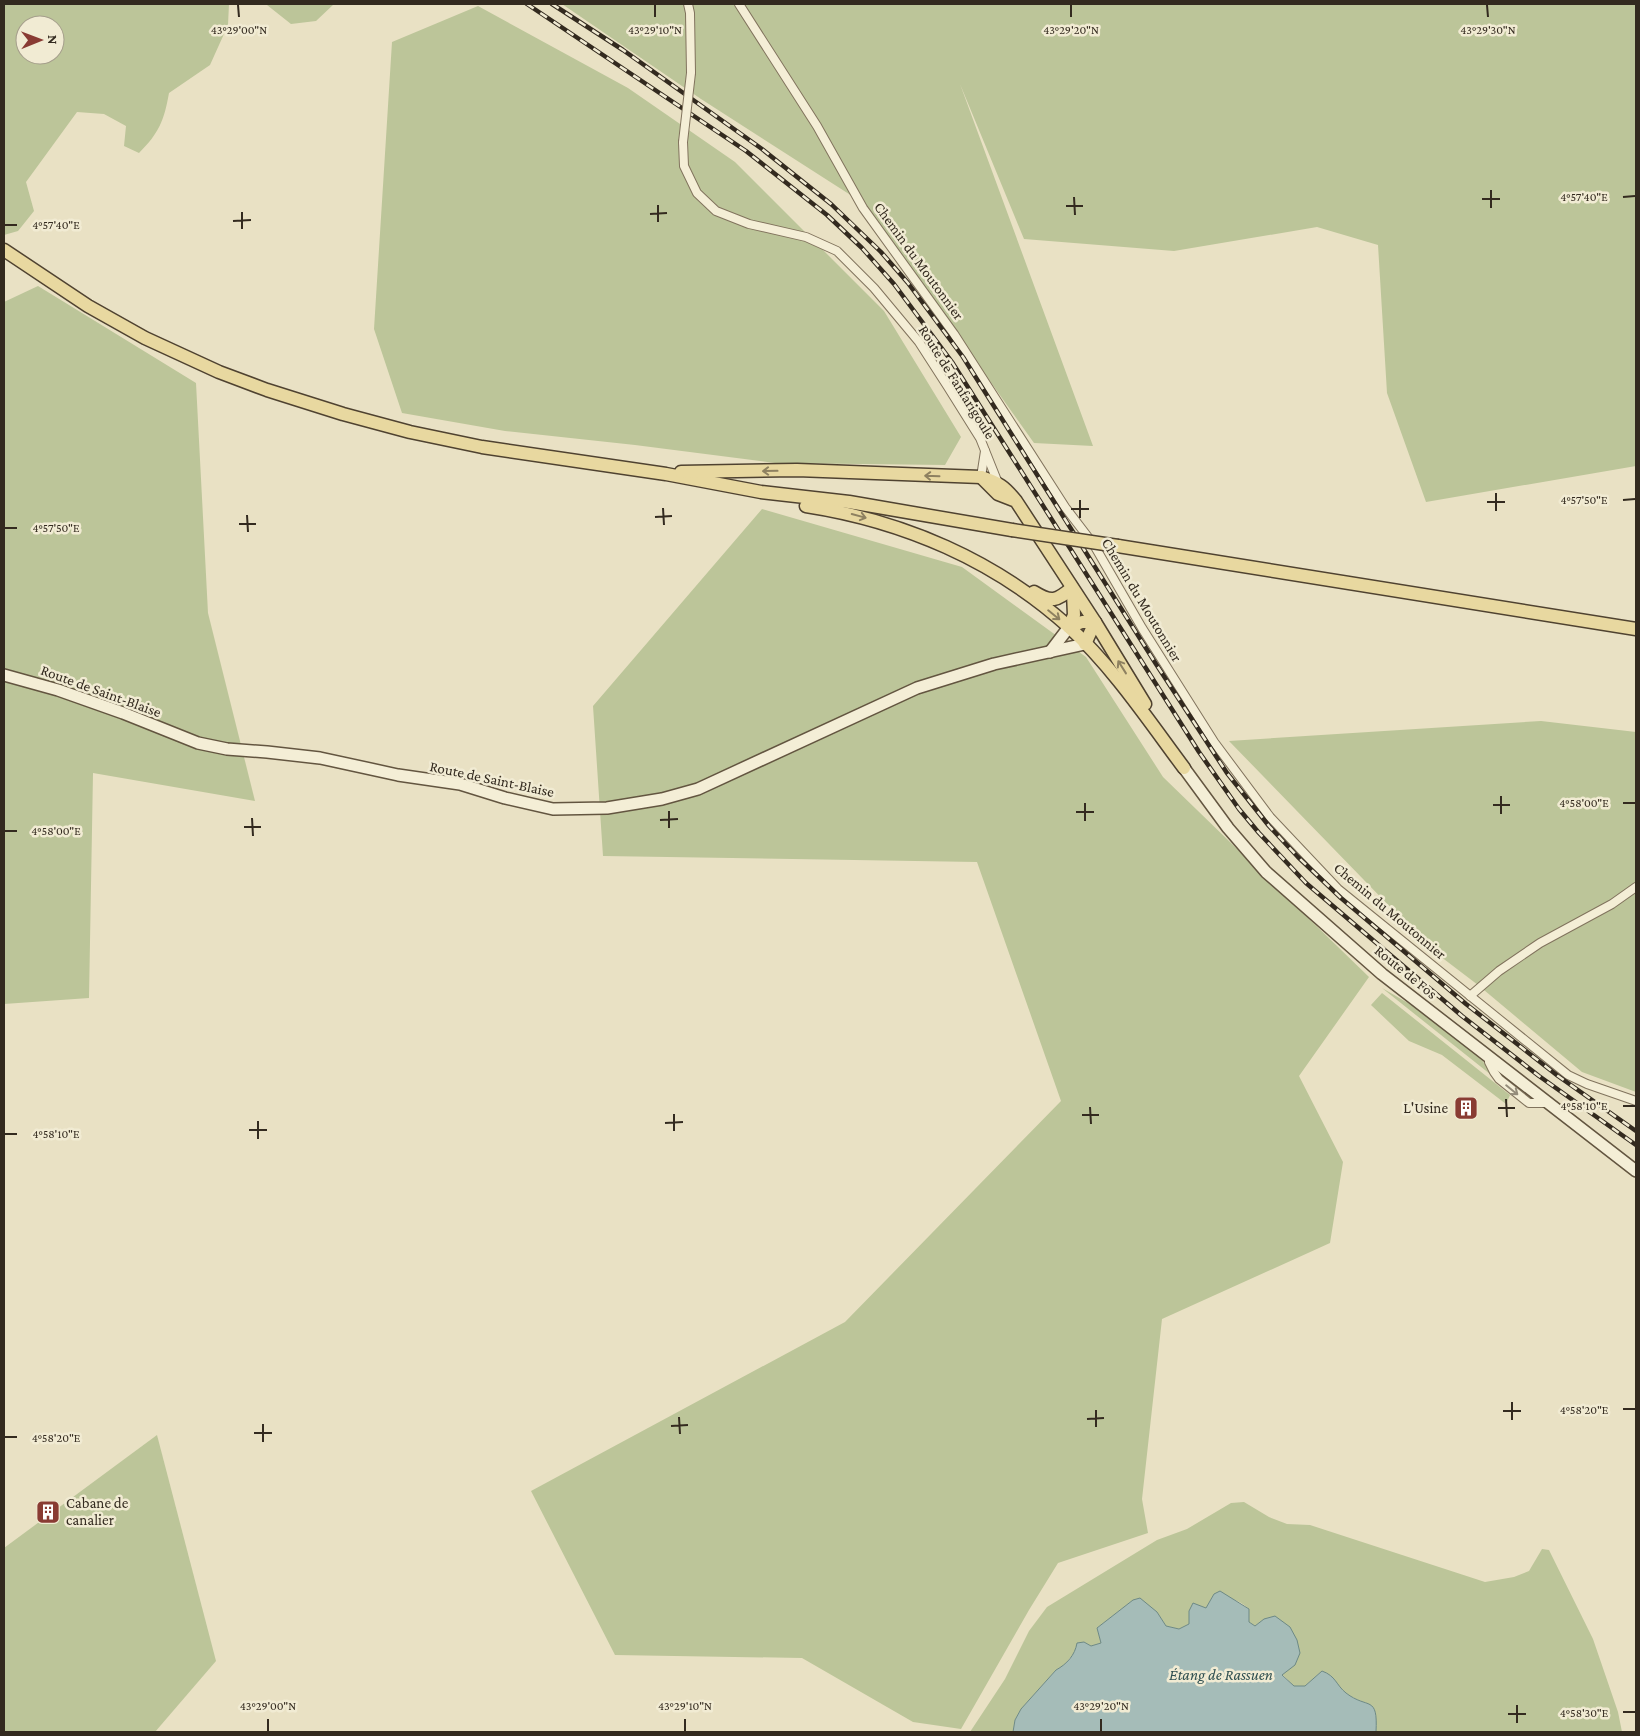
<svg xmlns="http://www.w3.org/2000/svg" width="1640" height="1736" font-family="'Crimson Pro',serif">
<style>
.green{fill:#bcc599;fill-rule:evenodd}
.water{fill:#a5bcb8;stroke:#6d8985}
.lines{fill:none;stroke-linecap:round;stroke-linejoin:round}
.street-casing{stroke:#81735d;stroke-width:10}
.secondary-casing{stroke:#635540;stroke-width:14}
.primary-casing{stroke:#4f4230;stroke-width:15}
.street{stroke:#f4eed6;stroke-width:8}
.secondary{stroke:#f4eed6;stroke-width:11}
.primary{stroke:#e8d8a0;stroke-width:12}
.rail-casing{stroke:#332a1f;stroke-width:4.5}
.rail{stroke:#f1ebd3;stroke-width:2.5;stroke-dasharray:8;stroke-linecap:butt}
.street-bridge-casing{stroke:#81735d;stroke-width:10;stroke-linecap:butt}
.primary-bridge-casing{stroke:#4f4230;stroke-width:15;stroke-linecap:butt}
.street-bridge{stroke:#f4eed6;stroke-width:8}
.primary-bridge{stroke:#e8d8a0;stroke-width:12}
.oneway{stroke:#8e8160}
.oneway2{stroke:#948c7a}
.ticks{fill:none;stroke:#332a1f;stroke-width:2}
.labels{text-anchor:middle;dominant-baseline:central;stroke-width:5;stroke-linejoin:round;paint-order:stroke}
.street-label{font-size:15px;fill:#332a1f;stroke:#f1ebd3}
.poi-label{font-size:15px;fill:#332a1f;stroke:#f1ebd3;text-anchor:end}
.water-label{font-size:16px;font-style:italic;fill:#305051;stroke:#f1ebd3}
.ticks-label{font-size:12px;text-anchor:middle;fill:#332a1f;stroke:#f1ebd3;stroke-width:5;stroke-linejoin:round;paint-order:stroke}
</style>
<rect width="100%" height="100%" fill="#e9e1c4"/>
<g class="green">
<path d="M4,4h225l-1,21 -18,40 -41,28c-5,28 -10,40 -30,60l-15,-7 2,-20 -22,-12 -27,-2 -51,70 8,29 -16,20 -14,4zM25,25h30v30h-30z"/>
<polygon points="261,4 334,4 316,21 291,24 267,5"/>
<polygon points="562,4 1636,4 1636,466 1426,502 1387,393 1378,245 1317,227 1174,251 1024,239 960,84 1093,446 1034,443 863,203 701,99"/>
<polygon points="478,6 628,88 735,162 884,311 961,437 945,465 775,463 635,445 505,431 402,413 374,329 392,42"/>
<polygon points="38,286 196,383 208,613 255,801 93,773 89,998 4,1004 4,302"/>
<polygon points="762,509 962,567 1086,657 1163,777 1369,977 1299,1076 1343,1162 1330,1243 1162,1319 1142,1499 1148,1533 1058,1563 1029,1610 961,1729 913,1722 802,1658 615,1655 531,1491 845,1322 1061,1101 977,862 603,856 593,706"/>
<polygon points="1541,721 1636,732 1636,1092 1582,1072 1478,985 1432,950 1229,741"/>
<path d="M1382,988c40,23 89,50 113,90z"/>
<polygon points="1382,993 1510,1095 1506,1104 1442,1055 1409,1041 1371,1005"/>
<polygon points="157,1435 216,1661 155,1732 4,1732 4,1548"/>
<path d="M1244,1502l25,15 18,7 23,1 175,57 29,-5 15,-6 13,-22 7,1 44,89 25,73 4,20h-246c1,-37 -7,-22 -30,-39 -7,-5 -16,-15 -24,-22l-17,15h-11l-12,-12 -18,-55 -9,7 -6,-4v-13c-11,-10 -22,-12 -35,-15l-8,14 -6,-2 -11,5v13l-10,5 -13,-3 -9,-14 -24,-12 -36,28 4,15 -10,3 -7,-4 -21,24 -7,4 -35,39 -6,11 -2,12h-43l35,-53 24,-48 18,-24 110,-67 30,-11 44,-26z"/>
</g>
<path class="water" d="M1220,1591l29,18v13l6,4 9,-7 11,-3 15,11 7,13 3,13 -5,12 -13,10 12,11h11l17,-15c14,5 14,14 24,22 22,17 32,1 30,39h-363l2,-12 6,-11 35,-39c11,-6 19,-15 21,-27l7,-1 7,4 10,-3 -4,-15 36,-28 7,-2 17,14 9,14 13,3 10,-5v-13l4,-8 13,5 8,-14z"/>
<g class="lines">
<g class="street-casing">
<g id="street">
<polyline points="688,4 690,13 691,73"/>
<polyline points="739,4 817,126 863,208 954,334 1065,507 1094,545 1142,628 1214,742 1270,817 1338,889 1568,1075 1587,1084 1636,1101"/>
<polyline points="683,142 684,166 697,193 716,211 749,224 806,237 837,251 874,288 919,342 948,387 980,438 998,483"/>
<polyline points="981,477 985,451"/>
<polyline points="1470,996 1499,971 1540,943 1612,904 1636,887"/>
<polyline points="1489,1057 1489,1062 1494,1072 1499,1079 1529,1103 1549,1103"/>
</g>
</g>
<g class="secondary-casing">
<g id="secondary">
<polyline points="1050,652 1069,627"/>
<polyline points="4,675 58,690 123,713 198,743 227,749 267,752 320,758 398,775 460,784 505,798 553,809 607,808 662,799 698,789 917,688 994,664 1085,644"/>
<polyline points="1184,768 1228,828 1266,872 1382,974 1636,1171"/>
</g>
</g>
<g class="primary-casing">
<g id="primary">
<polyline points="4,250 88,306 145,338 219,372 267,390 343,414 410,432 482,447 666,474 761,492 849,502 1012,530"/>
<polyline points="681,472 797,470 981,477"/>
<path d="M1016,501l-18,-7 -17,-17c18,6 23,9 35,24l79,121 50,82"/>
<path d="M806,506c97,15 189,54 263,121 43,39 80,94 115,141"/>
<polyline points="1118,546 1636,629"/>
<path d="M1034,592c18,11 22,9 38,-4"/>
<polyline points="1069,627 1082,622 1095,622 1085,644"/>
<polyline points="1069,627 1074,615 1073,593"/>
</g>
</g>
<use href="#street" class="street"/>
<use href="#secondary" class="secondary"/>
<use href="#primary" class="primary"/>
<g class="rail-casing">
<g id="rail">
<polyline points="527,4 746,151 827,215 862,248 894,284 952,362 1199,752 1239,809 1259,833 1306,883 1462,1016 1539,1076 1636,1145"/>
<polyline points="552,4 623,50 762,149 831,204 881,252 908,283 963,357 1156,664 1227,773 1269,826 1298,857 1341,898 1466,1004 1558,1076 1636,1131"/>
</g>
</g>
<use href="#rail" class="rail"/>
<g class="street-bridge-casing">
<polyline id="street-bridge" points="683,142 691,73"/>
</g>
<g class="primary-bridge-casing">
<polyline id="primary-bridge" points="1012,530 1118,546"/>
</g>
<use href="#street-bridge" class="street-bridge"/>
<use href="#primary-bridge" class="primary-bridge"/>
</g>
<defs><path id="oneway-shaft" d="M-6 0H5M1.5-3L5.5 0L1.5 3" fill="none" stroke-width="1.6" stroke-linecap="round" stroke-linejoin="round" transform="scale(1.25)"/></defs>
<g class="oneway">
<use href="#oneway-shaft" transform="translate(770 471) rotate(179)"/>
<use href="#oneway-shaft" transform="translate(932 476) rotate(-178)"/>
<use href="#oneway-shaft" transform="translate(859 516) rotate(15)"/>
<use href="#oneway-shaft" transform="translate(1054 615) rotate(39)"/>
<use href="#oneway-shaft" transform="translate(1122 667) rotate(-122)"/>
</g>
<use class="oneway2" href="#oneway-shaft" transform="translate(1512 1090) rotate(39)"/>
<path class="ticks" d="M238,5l1,12M655,5v12M1071,5v12M1487,5l1,12M1491,190v18M1074,197l1,18M1623,197l12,-1M1482,199h18M658,205v17M1066,206h17M242,212v17M650,214l17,-1M233,221l18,-1M5,225h12M1496,493v18M1080,500v18M1623,500l12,-1M1487,502h18M663,508l1,17M1071,509h18M247,515l1,17M655,517l17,-1M239,524h17M5,528h12M1501,796v18M1085,803v18M1623,803h12M1493,805h17M669,811v17M1076,812h18M252,818l1,18M660,820l18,-1M244,827h17M5,831h12M1506,1099l1,18M1623,1106h12M1090,1107l1,17M1498,1108h17M674,1114v17M1082,1115h17M258,1121v18M665,1123l18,-1M249,1130h18M5,1134h12M1512,1402v18M1623,1409h12M1096,1410v17M1503,1411h18M679,1417l1,17M1087,1419l17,-1M263,1424v18M671,1426l17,-1M254,1433h18M5,1437h12M1517,1705v18M1623,1712h12M1508,1714h18M268,1719v12M685,1719v12M1101,1719v12"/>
<defs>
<g id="building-square" transform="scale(1.25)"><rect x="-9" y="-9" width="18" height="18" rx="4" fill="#893b33" stroke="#f1ebd3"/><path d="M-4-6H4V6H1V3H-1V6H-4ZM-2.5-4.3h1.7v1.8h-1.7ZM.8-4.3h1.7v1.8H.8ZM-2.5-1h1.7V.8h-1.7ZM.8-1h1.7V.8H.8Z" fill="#fff"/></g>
</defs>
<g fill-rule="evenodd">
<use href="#building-square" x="1466" y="1108"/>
<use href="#building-square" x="48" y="1512"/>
</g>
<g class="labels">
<g class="street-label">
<text transform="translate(919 261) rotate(54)">Chemin du Moutonnier</text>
<text transform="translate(957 382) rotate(58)">Route de Fanfarigoule</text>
<text transform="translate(1142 600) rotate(59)">Chemin du Moutonnier</text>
<text transform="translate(101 691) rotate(20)">Route de Saint-Blaise</text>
<text transform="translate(492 779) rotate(12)">Route de Saint-Blaise</text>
<text transform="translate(1390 911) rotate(40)">Chemin du Moutonnier</text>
<text transform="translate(1406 972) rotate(39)">Route de Fos</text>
</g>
<g class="poi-label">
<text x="1448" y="1108">L'Usine</text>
<text x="66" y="1503" text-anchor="start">Cabane de<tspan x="66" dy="17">canalier</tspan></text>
</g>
<g class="water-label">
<text x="1221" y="1674">Étang de Rassuen</text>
</g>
</g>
<g class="ticks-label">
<text x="239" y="34">43°29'00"N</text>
<text x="655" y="34">43°29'10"N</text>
<text x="1071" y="34">43°29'20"N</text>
<text x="1488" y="34">43°29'30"N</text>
<text x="1584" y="201">4°57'40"E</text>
<text x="56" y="229">4°57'40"E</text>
<text x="1584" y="504">4°57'50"E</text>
<text x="56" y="532">4°57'50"E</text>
<text x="1584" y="807">4°58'00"E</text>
<text x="56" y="835">4°58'00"E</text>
<text x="1584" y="1110">4°58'10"E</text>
<text x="56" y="1138">4°58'10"E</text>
<text x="1584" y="1414">4°58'20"E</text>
<text x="56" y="1442">4°58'20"E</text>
<text x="268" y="1710">43°29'00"N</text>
<text x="685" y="1710">43°29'10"N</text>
<text x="1101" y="1710">43°29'20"N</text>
<text x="1584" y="1717">4°58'30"E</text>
</g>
<rect width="1640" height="1736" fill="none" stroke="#332a1f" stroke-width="10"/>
<g transform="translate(40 40) rotate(89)"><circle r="24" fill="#f1ebd3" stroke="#a59e8b"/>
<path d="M0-4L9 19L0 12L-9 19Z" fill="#893b33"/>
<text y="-8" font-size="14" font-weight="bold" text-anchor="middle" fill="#332a1f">N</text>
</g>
</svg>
